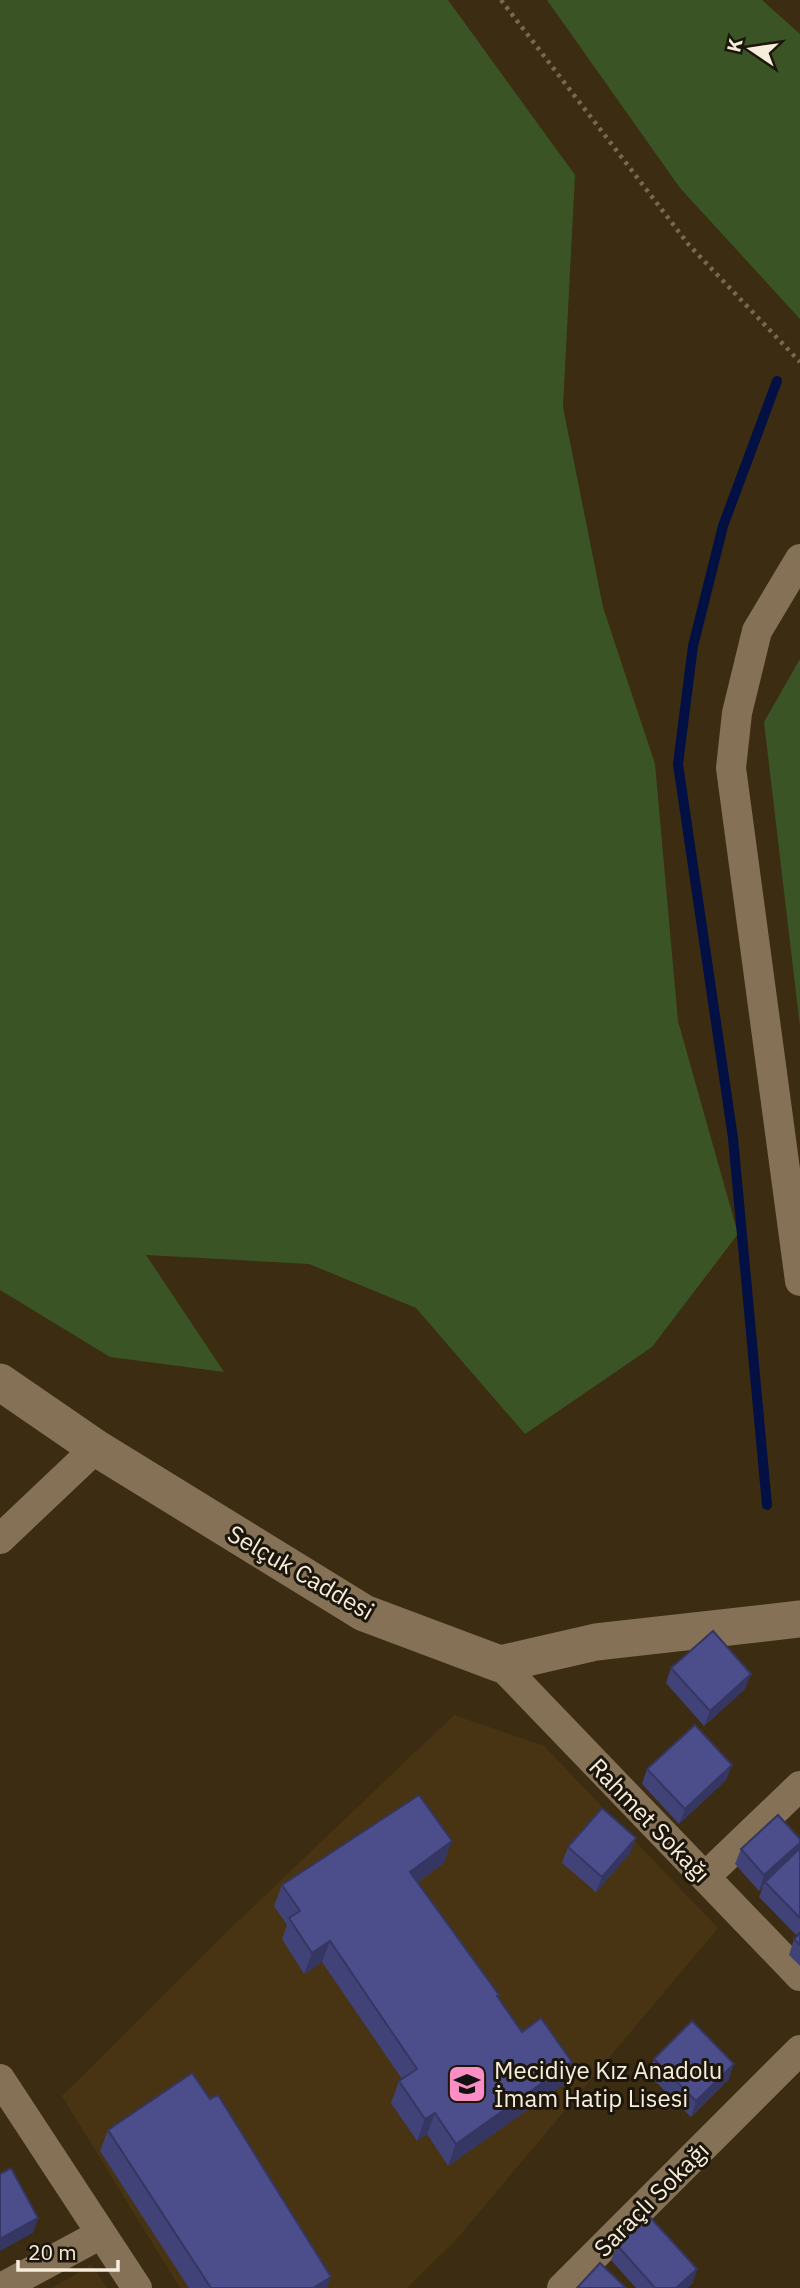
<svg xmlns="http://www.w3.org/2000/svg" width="800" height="2288" font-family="'IBM Plex Sans',sans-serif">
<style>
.built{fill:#483412}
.green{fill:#3a5425}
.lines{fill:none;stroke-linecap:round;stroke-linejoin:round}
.stream{stroke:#021043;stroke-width:10}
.path{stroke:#776952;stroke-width:4.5;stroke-dasharray:3.5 5;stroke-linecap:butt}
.minor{stroke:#847156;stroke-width:30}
.tertiary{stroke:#847156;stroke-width:37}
.wall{fill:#414278}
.shaded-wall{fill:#353661}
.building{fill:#4c4d8b;stroke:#353661;stroke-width:2}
.labels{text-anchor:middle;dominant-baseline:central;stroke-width:6;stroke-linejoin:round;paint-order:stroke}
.street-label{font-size:24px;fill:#f7eddd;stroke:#1d160b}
.poi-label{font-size:24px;fill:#f7eddd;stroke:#1d160b;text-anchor:start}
</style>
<rect width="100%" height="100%" fill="#3c2c12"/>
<g class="built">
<polygon points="454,1715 544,1746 718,1928 456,2240 407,2288 180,2288 62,2096 235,1924"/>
<polygon points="91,2265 107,2288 52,2288"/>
</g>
<g class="green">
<polygon points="0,0 448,0 575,175 563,407 603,607 655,764 678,1021 738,1234 652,1347 525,1434 416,1308 309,1264 146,1255 224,1372 110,1357 0,1290"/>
<polygon points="547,0 762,0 800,34 800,319 680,188"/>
<polygon points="800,659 800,1027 764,722"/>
</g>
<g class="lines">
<polyline class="stream" points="767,1505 733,1138 678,764 693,646 723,526 777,381"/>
<polyline class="path" points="501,0 689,245 800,362"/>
<g class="minor">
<polyline points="800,559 757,631 737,713 731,768 800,1281"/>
<polyline points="0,1539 96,1448"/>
<polyline points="500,1664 800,1976"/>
<polyline points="705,1877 800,1786"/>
<polyline points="0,2079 137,2288"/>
<polyline points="1,2288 101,2234"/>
<polyline points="562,2288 800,2050"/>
</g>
<polyline class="tertiary" points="0,1382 96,1448 364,1613 500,1664 596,1642 800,1619"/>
</g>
<g class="wall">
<polygon points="671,1668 745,1689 704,1726 666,1683"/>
<polygon points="732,1765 726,1780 679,1824 642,1784 647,1769"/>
<polygon points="568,1847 630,1853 596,1892 562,1863"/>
<polygon points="800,1848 800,1932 796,1935 759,1897 763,1887 759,1891 735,1864 741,1849"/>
<polygon points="444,1863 418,1882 499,1995 498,1998 522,2032 564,2084 448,2166 427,2134 417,2141 391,2103 399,2081 402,2079 322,1962 304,1974 282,1939 287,1925 274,1906 282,1885"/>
<polygon points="800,1934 800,1966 789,1955 794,1939"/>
<polygon points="654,2059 729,2079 691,2117 648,2074"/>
<polygon points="108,2130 327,2288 189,2288 100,2151"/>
<polygon points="617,2245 697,2269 692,2284 687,2288 636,2288 611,2260"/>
</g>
<g class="shaded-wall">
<polygon points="751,1674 745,1689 704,1726 710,1711"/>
<polygon points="732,1765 726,1780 679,1824 685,1809"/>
<polygon points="636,1838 630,1853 596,1892 602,1877"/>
<polygon points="452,1841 444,1863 402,1893 410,1872"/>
<polygon points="800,1843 800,1847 765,1882 763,1887 759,1891 764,1875"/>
<polygon points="330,1941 322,1962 304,1974 312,1953"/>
<polygon points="572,2062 564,2084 448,2166 456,2144"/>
<polygon points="734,2064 729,2079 691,2117 696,2101"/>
<polygon points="435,2113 427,2134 417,2141 425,2119"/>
<polygon points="38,2218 33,2233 0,2251 0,2239"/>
<polygon points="697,2269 692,2284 687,2288 676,2288"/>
<polygon points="331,2277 327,2288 313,2288"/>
</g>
<g class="building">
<polygon points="713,1631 751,1674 710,1711 671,1668"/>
<polygon points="695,1725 732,1765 685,1809 647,1769"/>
<polygon points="419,1795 452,1841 410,1872 499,1995 497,1996 522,2032 541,2018 572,2062 456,2144 435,2113 425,2119 399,2081 417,2069 330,1941 312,1953 289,1918 300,1911 282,1885"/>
<polygon points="602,1808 636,1838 602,1877 568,1847"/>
<polygon points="778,1815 800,1839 800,1843 764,1875 741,1849"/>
<polygon points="800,1848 800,1918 765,1882"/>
<polygon points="800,1934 800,1945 794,1939"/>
<polygon points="692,2021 734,2064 696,2101 654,2059"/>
<polygon points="192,2073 210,2099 218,2095 331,2277 313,2288 211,2288 108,2130"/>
<polygon points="11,2168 38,2218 0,2239 0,2174"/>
<polygon points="649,2216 697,2269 676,2288 655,2288 617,2245"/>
<polygon points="600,2263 626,2288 577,2288"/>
</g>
<defs>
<g id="school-square" transform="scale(2.0125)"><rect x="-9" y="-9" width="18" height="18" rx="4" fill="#fb8fc5" stroke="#1d160b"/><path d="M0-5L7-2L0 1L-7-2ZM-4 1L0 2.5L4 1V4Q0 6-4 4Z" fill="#111"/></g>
</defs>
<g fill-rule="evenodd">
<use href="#school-square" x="467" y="2084"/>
</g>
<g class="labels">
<g class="street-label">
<text transform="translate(301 1572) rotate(30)">Selçuk Caddesi</text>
<text transform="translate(650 1820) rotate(46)">Rahmet Sokağı</text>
<text transform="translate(651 2199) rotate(-45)">Saraçlı Sokağı</text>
</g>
<g class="poi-label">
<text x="494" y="2070">Mecidiye Kız Anadolu<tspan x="494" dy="28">İmam Hatip Lisesi</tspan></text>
</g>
</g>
<g transform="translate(751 49) rotate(283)" stroke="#1d160b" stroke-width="5" paint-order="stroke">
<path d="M0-5L12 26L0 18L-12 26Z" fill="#f7eddd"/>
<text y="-10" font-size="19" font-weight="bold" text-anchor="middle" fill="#f7eddd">K</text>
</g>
<path d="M18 2260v10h100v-10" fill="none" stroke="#f7eddd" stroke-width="3.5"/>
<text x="28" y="2260" font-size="21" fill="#f7eddd" stroke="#1d160b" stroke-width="5" paint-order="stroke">20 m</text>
</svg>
